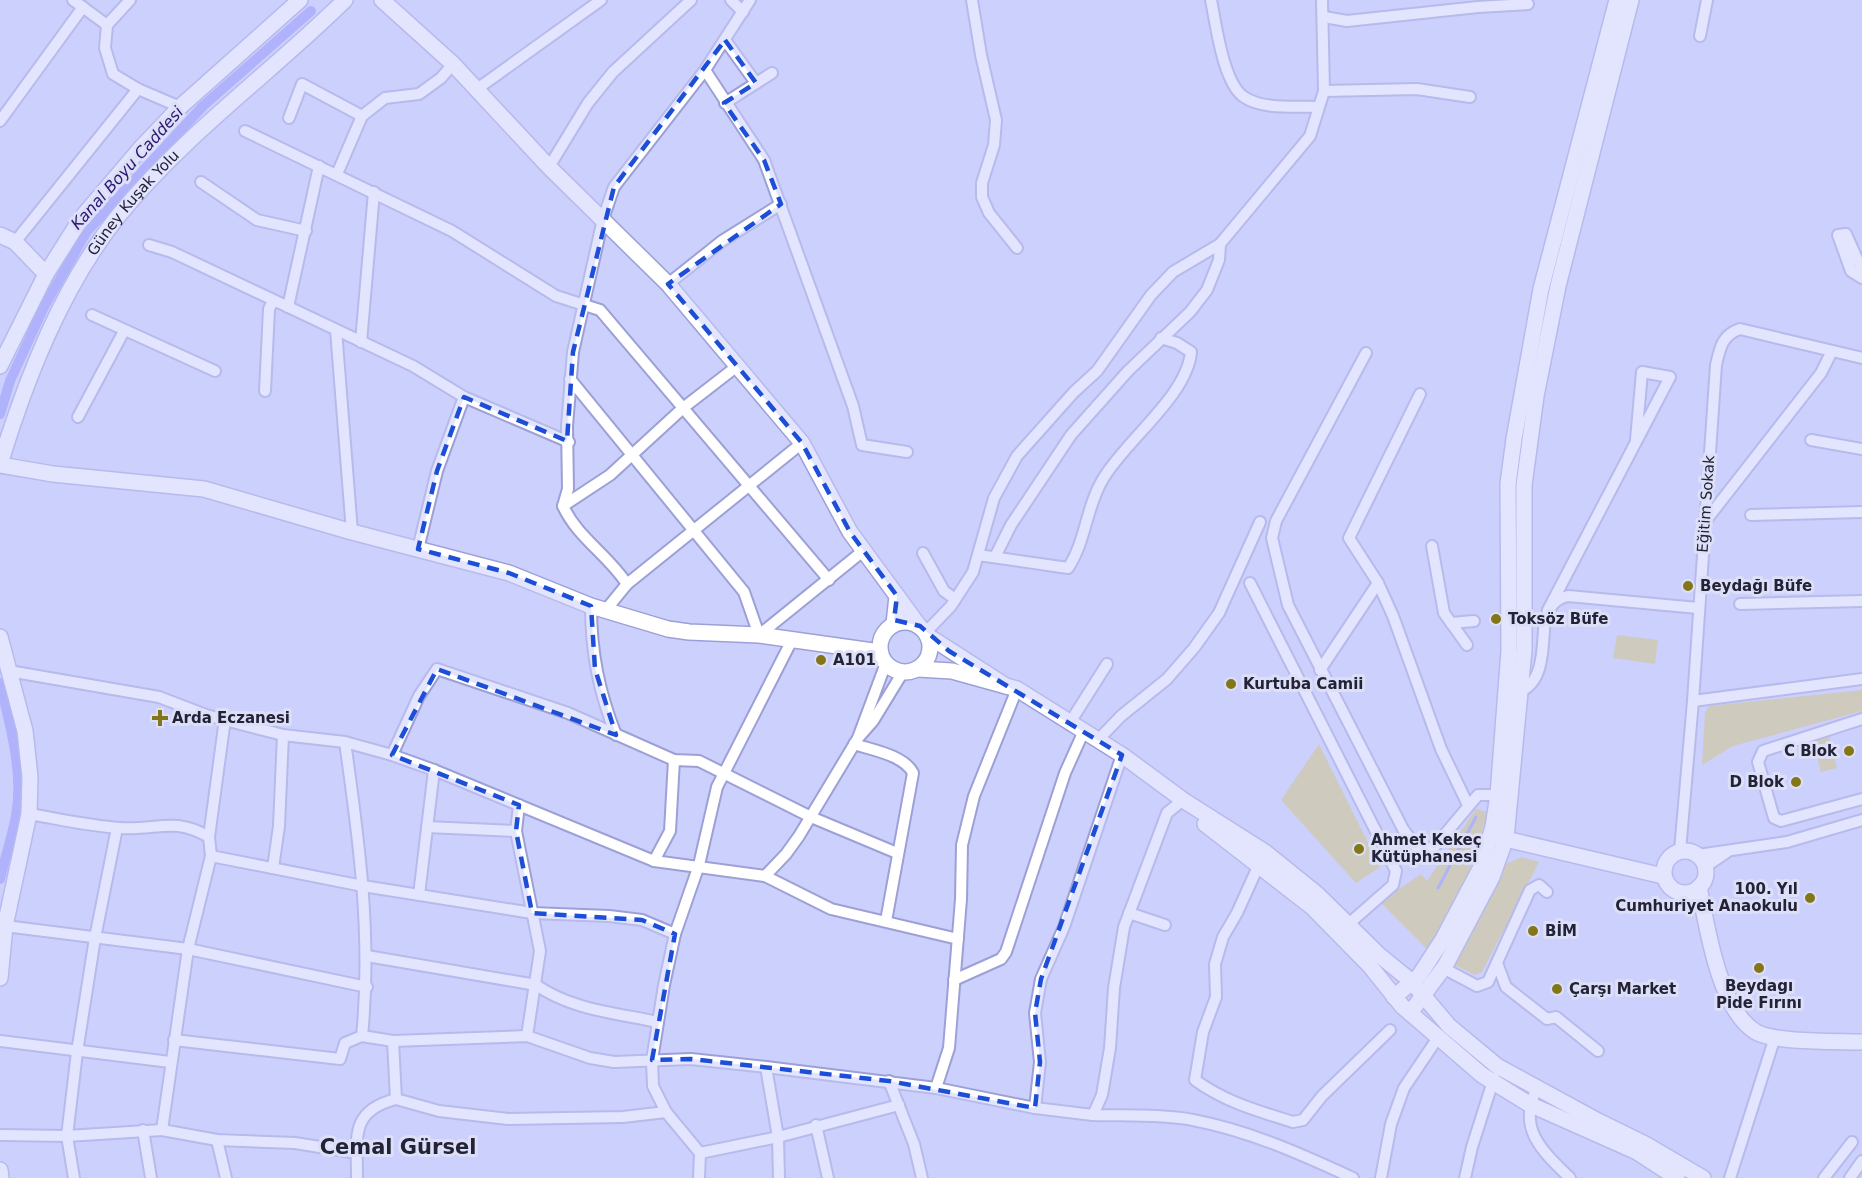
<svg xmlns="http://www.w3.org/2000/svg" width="1862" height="1178" font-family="'DejaVu Sans',sans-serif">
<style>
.green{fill:#d1c572}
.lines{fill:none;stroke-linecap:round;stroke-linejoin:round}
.stream{stroke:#8e8ffa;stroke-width:3}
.canal{stroke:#8e8ffa;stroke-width:10}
.street-casing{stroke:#9da0d6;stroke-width:14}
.secondary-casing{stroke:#9da0d6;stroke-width:18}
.street{stroke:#fff;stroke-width:10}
.secondary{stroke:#fff;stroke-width:15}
.marked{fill:none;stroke:#1d4ed8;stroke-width:4.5;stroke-dasharray:12 8;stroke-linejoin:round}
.poi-dot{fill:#827619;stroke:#dddff6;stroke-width:2}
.labels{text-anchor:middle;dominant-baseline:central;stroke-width:6;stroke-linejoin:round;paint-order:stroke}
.street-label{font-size:15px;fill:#222338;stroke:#dddff6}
.poi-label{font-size:15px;font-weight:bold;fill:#222338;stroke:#dddff6;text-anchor:start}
.water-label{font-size:16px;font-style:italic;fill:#281674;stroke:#dddff6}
.district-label{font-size:21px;font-weight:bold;fill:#222338;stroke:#dddff6}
</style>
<rect width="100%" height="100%" fill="#ccd0fd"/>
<g class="green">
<polygon points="1617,635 1658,640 1655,664 1613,658"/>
<polygon points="1862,690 1862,711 1733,746 1702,765 1705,713 1709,706"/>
<polygon points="1829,735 1837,768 1821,772 1813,740"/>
<polygon points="1319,744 1380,867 1356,883 1281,800"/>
<polygon points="1476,809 1488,812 1462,892 1428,950 1380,902 1421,874 1427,881"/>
<polygon points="1522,857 1539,862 1482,972 1475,975 1453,964 1505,864"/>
</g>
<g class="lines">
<polyline class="stream" points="1438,888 1476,817"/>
<g class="canal">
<polyline points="0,414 10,381 44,307 87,231 203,106 311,11"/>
<path d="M0,683c10,42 24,90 16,133 -4,21 -11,42 -16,63"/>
</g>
<g class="street-casing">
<g id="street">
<polyline points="73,0 107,25"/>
<polyline points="130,0 107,25 105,48 113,74 138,89 180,107"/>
<polyline points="731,0 743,12"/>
<polyline points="972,0 981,55 996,120 994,145 982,183 982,197 989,213 1017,248"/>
<path d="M1211,0c5,24 12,83 33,97 19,13 53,9 74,10"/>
<polyline points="1324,17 1347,21 1478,7 1528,4"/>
<polyline points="1700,36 1707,0"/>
<polyline points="725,40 756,83"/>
<polyline points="705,70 764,160 853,406 862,445 907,452"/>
<polyline points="477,89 601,0"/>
<polyline points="1324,91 1417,89 1470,97"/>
<polyline points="725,103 772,73"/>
<polyline points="289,118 302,84 362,116"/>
<polyline points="0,121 83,7"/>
<polyline points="245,131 452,231 556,296 600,310 829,580"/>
<polyline points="549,167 588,103 613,72 691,0"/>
<polyline points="337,174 362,116 385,98 419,94 441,78 453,64"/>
<polyline points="201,182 257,220 306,231"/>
<polyline points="15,242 138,89"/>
<polyline points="149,245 172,252 413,366 464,397 569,442"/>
<polyline points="1862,270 1846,234 1838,235 1851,271 1862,278"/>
<polyline points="668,284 722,241 781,204"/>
<polyline points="288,307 319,166"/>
<polyline points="92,315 215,371"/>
<polyline points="336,330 352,532"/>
<polyline points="361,342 374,192"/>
<polyline points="1366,353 1276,521 1272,538 1288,605 1403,829 1416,847 1426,850 1435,846 1478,795 1498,795"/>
<polyline points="570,379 744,592 759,635 863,551"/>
<polyline points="265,391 269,309 273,301"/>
<polyline points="1420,394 1349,538 1378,583 1393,616 1441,749 1468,805"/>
<polyline points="78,417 124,331"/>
<polyline points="1811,440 1862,449"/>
<polyline points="563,506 610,475 683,408 736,367"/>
<polyline points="1751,515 1862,512"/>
<polyline points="1704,523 1821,373 1832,351"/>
<polyline points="1432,546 1444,613 1467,645"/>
<polyline points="418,549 437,471 464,397"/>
<polyline points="923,553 944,591 955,599"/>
<path d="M978,555l90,13c18,-27 18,-61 35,-89 22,-38 84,-83 88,-127l-14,-9 -16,-5"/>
<polyline points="995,557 1011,525 1071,435 1128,371 1190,312 1207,290 1219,260 1220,244"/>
<polyline points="1250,583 1396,871 1393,885 1344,928"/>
<path d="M627,584c-19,-29 -50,-47 -64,-78l5,-17 -1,-63 6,-74 30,-133 11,-32 91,-117 45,-70"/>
<polyline points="1740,604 1862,601"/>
<path d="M591,606c0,47 8,86 25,129"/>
<polyline points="1548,610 1670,377 1642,372 1636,440"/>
<polyline points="605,611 627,584 802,443"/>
<polyline points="1451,623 1474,621"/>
<polyline points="926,632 951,606 973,572 994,498 1017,456 1074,392 1097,371 1151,295 1173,272 1220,244 1310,136 1324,91 1322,0"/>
<polyline points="886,663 858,738 873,721 903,672"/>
<polyline points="1320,670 1378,583"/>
<polyline points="9,671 159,697 206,715 283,735 345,742 392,755 434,770 654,861 765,876 831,909 958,939"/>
<path d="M1520,691c26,-9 22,-50 25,-72 5,-13 10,-20 23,-23l130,12"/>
<polyline points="1693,701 1862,679"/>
<polyline points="1862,719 1763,751 1758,762 1774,818 1781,821 1862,799"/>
<polyline points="1069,724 1107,664"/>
<polyline points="1097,741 1121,716 1167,679 1194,648 1219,613 1260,522"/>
<path d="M345,742c14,98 27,195 17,294"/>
<path d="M854,744c18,6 50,11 59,29l-27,148"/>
<polyline points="392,755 419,696 437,669 568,713 674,760 699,761 811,817 897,853"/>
<polyline points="519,805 516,831 540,951 527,1036"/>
<path d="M29,814c30,5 60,12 91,14 36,3 53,-12 89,9"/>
<polyline points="427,827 516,831"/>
<path d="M1680,851l13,-150 23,-336c4,-17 6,-30 24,-36l122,29"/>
<polyline points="1698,855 1787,842 1862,820"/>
<polyline points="211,856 363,886 532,913 609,916 642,920 675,934"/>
<path d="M1261,860l-24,53 -14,24 -8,27 1,33 -13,35 -8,48c30,22 63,31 98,42l10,-2 19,-24 68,-66"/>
<polyline points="654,861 670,831 674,760"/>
<polyline points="1705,867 1727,852"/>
<polyline points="273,868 279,826 283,735"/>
<polyline points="765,876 786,854 799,836 858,738"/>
<polyline points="1687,893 1702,911"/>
<polyline points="419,895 434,770"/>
<polyline points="1129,913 1165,925"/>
<polyline points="5,926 188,949 367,987"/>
<path d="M367,956l169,29c36,25 80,28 122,37"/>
<polyline points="1497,963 1506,987 1547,1019 1556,1017 1598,1051"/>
<polyline points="1443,968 1477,986 1488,982 1530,890 1539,885 1547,892"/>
<polyline points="954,980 1001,959 1006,952 1065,773 1083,733"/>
<polyline points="174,1040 340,1059 345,1043 362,1036 393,1041 527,1036 590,1058 614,1062 691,1059 766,1067 936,1088 1035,1108 1093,1115 1102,1095 1110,1048 1114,988 1124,927 1167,813 1183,800"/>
<polyline points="0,1041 170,1062"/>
<polyline points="393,1041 396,1099 439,1111 508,1119 623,1117 666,1112"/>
<polyline points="766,1067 778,1137 779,1178"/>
<polyline points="889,1081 914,1144 922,1178"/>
<polyline points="936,1088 949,1048 961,899 962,845 974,796 1017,689"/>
<path d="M1537,1088c-20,40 4,62 33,90"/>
<polyline points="1035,1108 1040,1062 1035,1013 1041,979 1064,927 1122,755"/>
<path d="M1093,1115c32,1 68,-1 100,5 57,11 108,34 160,58"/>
<polyline points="816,1125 828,1178"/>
<polyline points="143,1130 151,1178"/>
<polyline points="162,1130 188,949 211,856 209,837 225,719"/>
<polyline points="0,1135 67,1136 162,1130 217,1140 295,1143 357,1153"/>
<polyline points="217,1140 226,1178"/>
<polyline points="700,1153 778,1137 899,1105"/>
<polyline points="74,1178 67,1136 77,1052 95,938 117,828"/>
<path d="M357,1178c0,-42 -7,-67 39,-79"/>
<polyline points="699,1178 700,1153 666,1112 653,1086 652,1060 664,985 675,934 699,865 717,787 792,640"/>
<polyline points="1381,1178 1391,1124 1404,1088 1439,1036"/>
<polyline points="1465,1178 1472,1147 1494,1078"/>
<polyline points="1730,1178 1775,1037"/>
<polyline points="1824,1178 1852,1142"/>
<polyline points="1850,1178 1862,1161"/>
</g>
</g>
<g class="secondary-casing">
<g id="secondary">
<polyline points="382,0 453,64 549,167 668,284 802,443 850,532 897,596"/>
<polyline points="0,235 15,242 46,274"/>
<polyline points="0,366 46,274 82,217 140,149 180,107 300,0"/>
<path id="s1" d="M0,464c26,-85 62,-178 119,-249 66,-81 152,-142 226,-215"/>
<polyline points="0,465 53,474 204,489 352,532 509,573 591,606 668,629 689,632 759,635 880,652"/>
<circle cx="905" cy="647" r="25"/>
<polyline points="894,624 897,596 919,626"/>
<polyline points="0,637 25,731 30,777 29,814 5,926 0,978"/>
<polyline points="918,669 952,671 1006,686 928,636"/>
<polyline points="1006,686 1017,689 1122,755 1183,800 1265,852 1317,894 1379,955 1411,981 1449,1026 1497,1066 1598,1121 1645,1144 1703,1178"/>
<polyline points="1205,824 1312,907 1370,966 1402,1006 1482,1075 1529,1104 1637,1152 1677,1178"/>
<polyline points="1497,837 1663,876"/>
<circle cx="1685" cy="872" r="21"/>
<path d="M1699,887c8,40 20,123 57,145 19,11 82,9 106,10"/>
<polyline points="1394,997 1419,976 1443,939 1481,867 1493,827 1498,795 1509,651 1508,484 1514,439 1541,289 1617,0"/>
<polyline points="1410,1013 1445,966 1492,877 1506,838 1524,650 1524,485 1536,396 1558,286 1631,0"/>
<polyline points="0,1170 1,1178"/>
</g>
</g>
<use href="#street" class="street"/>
<use href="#secondary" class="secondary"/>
</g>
<path d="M0 0H1862V1178H0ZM725,40l31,43 -32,20 40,57 17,44 -113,80 134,159 48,89 47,64 -3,24 26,6 29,25 173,104 -81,224 -6,34 5,49 -5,46 -146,-27 -198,-22 -39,1 23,-126 -33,-14 -110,-7 -16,-82 3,-26 -127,-50 45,-86 179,66 -21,-66 -4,-63 -82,-33 -91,-24 19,-78 27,-74 103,44 6,-89 41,-165z" fill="#ccd0fd" fill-opacity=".55" fill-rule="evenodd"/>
<path class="marked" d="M725,40l31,43 -32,20 40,57 17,44 -113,80 134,159 48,89 47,64 -3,24 26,6 29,25 173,104 -81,224 -6,34 5,49 -5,46 -146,-27 -198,-22 -39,1 23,-126 -33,-14 -110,-7 -16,-82 3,-26 -127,-50 45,-86 179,66 -21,-66 -4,-63 -82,-33 -91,-24 19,-78 27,-74 103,44 6,-89 41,-165z"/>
<g class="poi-dot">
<circle cx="1688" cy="586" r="6"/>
<circle cx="1496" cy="619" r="6"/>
<circle cx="821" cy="660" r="6"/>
<circle cx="1231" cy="684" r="6"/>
<path d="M157 709h6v6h6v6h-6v6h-6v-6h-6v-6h6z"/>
<circle cx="1849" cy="751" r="6"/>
<circle cx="1796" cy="782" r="6"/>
<circle cx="1359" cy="849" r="6"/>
<circle cx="1810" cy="898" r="6"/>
<circle cx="1533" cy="931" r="6"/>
<circle cx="1759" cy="968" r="6"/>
<circle cx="1557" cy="989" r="6"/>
</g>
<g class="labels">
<g class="street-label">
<text stroke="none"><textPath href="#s1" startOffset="296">Güney Kuşak Yolu</textPath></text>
<text transform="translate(1706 504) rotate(-86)">Eğitim Sokak</text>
</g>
<g class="poi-label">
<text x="1700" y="586">Beydağı Büfe</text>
<text x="1508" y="619">Toksöz Büfe</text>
<text x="833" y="660">A101</text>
<text x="1243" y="684">Kurtuba Camii</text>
<text x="172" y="718">Arda Eczanesi</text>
<text x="1837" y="751" text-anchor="end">C Blok</text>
<text x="1784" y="782" text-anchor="end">D Blok</text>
<text x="1371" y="840">Ahmet Kekeç<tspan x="1371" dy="17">Kütüphanesi</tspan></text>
<text x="1798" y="889" text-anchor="end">100. Yıl<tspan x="1798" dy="17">Cumhuriyet Anaokulu</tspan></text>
<text x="1545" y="931">BİM</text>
<text x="1759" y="986" text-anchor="middle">Beydagı<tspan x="1759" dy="17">Pide Fırını</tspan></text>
<text x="1569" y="989">Çarşı Market</text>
</g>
<g class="water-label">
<text transform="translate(127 168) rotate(-48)">Kanal Boyu Caddesi</text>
</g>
<g class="district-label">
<text x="398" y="1147">Cemal Gürsel</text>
</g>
</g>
</svg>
